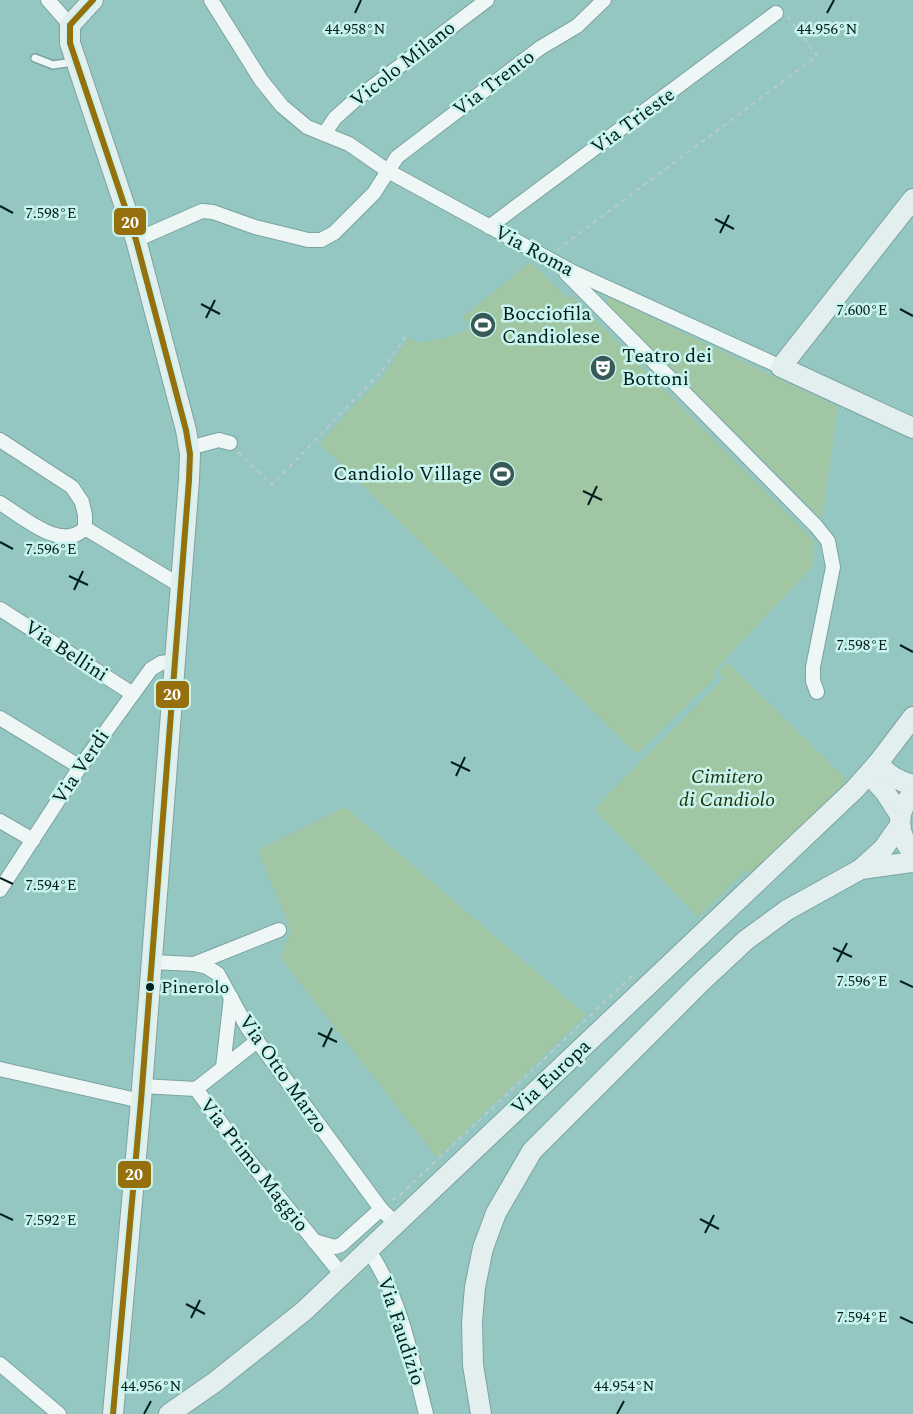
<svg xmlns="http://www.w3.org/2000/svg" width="913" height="1414" font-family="Spectral,serif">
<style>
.green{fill:#a1c6a3}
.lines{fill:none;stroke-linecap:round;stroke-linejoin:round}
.lane-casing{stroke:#7ba39f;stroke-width:10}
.street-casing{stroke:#7ba39f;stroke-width:16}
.secondary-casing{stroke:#7ba39f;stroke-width:22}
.path{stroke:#bbcac9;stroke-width:2;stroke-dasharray:4.5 4.5;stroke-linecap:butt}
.lane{stroke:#eff7f6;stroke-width:7}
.street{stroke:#eff7f6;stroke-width:14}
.secondary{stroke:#e2efee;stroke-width:20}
.bus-1-casing{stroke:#c9f4ee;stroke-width:10}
.bus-1{stroke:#95700c;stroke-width:6}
.ticks{fill:none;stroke:#021f1d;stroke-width:2}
.bus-dot{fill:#021f1d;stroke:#c9f4ee;stroke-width:2}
.labels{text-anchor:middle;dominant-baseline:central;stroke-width:5;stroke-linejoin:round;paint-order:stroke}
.bus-label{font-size:18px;fill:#021f1d;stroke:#c9f4ee;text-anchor:start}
.street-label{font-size:20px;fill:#021f1d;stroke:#c9f4ee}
.poi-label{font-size:20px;fill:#021f1d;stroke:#c9f4ee;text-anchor:start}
.park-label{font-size:20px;font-style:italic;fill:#233209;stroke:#c9f4ee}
.ticks-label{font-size:15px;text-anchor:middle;fill:#021f1d;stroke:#c9f4ee;stroke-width:5;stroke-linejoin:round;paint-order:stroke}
.line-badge{stroke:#c9f4ee;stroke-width:2}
.badge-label{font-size:16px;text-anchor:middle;font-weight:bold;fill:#fff}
</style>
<rect width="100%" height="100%" fill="#95c7c2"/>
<g class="green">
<path d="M530,262l37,36 4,-3 242,245v26l-100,106 4,4 -80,78 -318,-311 65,-68 25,-38 9,6c16,-4 41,-4 52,-18l-8,-7z"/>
<polygon points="608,297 838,407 822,519 606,303"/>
<polygon points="727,662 847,780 754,876 747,869 698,917 594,809 724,678 718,671"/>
<polygon points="345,807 586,1015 437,1158 280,957 291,930 258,850"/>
</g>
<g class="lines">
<g class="lane-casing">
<polyline id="lane" points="35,58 53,65 73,62"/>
</g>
<g class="street-casing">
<g id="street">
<polyline points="48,0 70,25"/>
<polyline points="211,0 261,80 282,106 307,127 349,144 388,171 571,271 781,367"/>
<polyline points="324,134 335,118 355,100 487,0"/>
<polyline points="489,227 776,13"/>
<polyline points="136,240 202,211 213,212 255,227 296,237 308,240 321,240 334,233 374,193 397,157 540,48 577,26 604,0"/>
<polyline points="566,273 816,526 828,541 833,567 813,667 813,681 817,692"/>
<polyline points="0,440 72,487 82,502 85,515 85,528"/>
<polyline points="189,448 219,440 230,443"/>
<path d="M0,503c22,13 62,50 85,25"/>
<polyline points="85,528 181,586"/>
<polyline points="0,609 133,694"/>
<polyline points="0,718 80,767"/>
<polyline points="0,821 33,840"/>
<polyline points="0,890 80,767 151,669 161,663 175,661"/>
<polyline points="152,962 194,964 207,967 218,974 247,1027 381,1209 396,1224"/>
<polyline points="194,964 279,930"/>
<polyline points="223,1067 231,997"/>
<polyline points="0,1069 141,1101"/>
<polyline points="142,1086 196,1089 257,1041"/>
<polyline points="196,1089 247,1158 342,1275"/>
<polyline points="314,1241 335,1247 341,1245 381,1209"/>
<path d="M369,1251c32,47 43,108 57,163"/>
<polyline points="0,1364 59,1414"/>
</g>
</g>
<g class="secondary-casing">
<g id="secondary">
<polyline points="93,0 70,25 70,43 136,240 186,430 190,454 189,480 141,1101 113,1414"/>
<polyline points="913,199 781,367 913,428"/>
<path d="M878,763c10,12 20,18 35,22"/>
<polyline points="869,774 885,792 900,815"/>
<path d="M913,794c-18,16 -16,42 0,58"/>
<polyline points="861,869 913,862"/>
<polyline points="169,1414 215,1382 304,1311 855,789 878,763 913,717"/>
<polyline points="481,1414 473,1365 472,1322 475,1287 483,1248 496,1213 532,1151 700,983 746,940 787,910 861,869 883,849 900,825"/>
</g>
</g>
<g class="path">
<polyline points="557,250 817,56 788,17"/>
<polyline points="238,452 272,485 380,373 407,335"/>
<polyline points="392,1200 398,1197 633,975"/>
</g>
<use href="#lane" class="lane"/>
<use href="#street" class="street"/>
<use href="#secondary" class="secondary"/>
<g class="bus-1-casing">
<polyline id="bus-1" points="93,0 70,25 70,43 136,240 186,430 190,454 189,480 141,1101 113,1414"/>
</g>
<use href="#bus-1" class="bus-1"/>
</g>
<path class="ticks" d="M355,13l6,-13M827,13l7,-13M0,206l13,7M715,219l19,10M720,233l9,-18M201,304l19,10M900,309l13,7M206,318l9,-18M583,491l19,9M588,505l9,-19M0,542l13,7M69,576l19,9M74,590l9,-19M900,645l13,7M451,762l19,9M456,776l9,-19M0,878l13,6M833,948l19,9M837,962l10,-19M900,981l13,6M318,1033l19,9M323,1047l9,-19M0,1214l13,6M700,1219l19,10M705,1233l9,-18M186,1304l19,10M900,1317l13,6M191,1318l9,-18M144,1414l7,-13M617,1414l7,-13"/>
<defs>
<g id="stadium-disc" transform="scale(1.35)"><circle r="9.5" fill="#355a57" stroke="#c9f4ee"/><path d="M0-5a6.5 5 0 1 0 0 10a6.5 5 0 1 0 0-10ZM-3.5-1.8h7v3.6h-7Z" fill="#fff"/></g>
<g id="theatre-disc" transform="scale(1.35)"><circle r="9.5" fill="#355a57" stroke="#c9f4ee"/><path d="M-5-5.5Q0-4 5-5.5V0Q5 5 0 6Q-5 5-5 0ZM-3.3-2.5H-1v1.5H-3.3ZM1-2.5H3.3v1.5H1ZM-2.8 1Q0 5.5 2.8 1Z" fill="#fff"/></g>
</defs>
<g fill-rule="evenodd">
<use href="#stadium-disc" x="483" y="325"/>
<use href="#theatre-disc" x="603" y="368"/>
<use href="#stadium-disc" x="502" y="474"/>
</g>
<circle class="bus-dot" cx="150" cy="987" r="5"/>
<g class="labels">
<g class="bus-label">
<text x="161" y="987">Pinerolo</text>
</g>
<g class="street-label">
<text transform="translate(403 64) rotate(-38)">Vicolo Milano</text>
<text transform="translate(494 83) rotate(-37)">Via Trento</text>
<text transform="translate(633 121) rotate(-36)">Via Trieste</text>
<text transform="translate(534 251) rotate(28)">Via Roma</text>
<text transform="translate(66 651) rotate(33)">Via Bellini</text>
<text transform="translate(81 767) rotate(-56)">Via Verdi</text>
<text transform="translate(283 1074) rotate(55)">Via Otto Marzo</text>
<text transform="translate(551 1077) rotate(-43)">Via Europa</text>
<text transform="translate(254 1165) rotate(52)">Via Primo Maggio</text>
<text transform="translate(401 1331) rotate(72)">Via Faudizio</text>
</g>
<g class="poi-label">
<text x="502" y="314">Bocciofila<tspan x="502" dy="23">Candiolese</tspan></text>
<text x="622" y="356">Teatro dei<tspan x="622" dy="23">Bottoni</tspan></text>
<text x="482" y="474" text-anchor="end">Candiolo Village</text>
</g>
<g class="park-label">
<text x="727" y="777">Cimitero<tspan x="727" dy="23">di Candiolo</tspan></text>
</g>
</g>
<g class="ticks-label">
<text x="827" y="34">44.956°N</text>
<text x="355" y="34">44.958°N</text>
<text x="51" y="218">7.598°E</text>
<text x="862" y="315">7.600°E</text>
<text x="51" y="554">7.596°E</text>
<text x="862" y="650">7.598°E</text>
<text x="51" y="890">7.594°E</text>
<text x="862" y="986">7.596°E</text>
<text x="51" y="1225">7.592°E</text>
<text x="862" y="1322">7.594°E</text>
<text x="151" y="1391">44.956°N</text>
<text x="624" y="1391">44.954°N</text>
</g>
<g class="line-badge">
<rect x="113" y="207" width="34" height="29" rx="6" fill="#95700c"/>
<rect x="155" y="680" width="35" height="29" rx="6" fill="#95700c"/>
<rect x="117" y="1160" width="35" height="29" rx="6" fill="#95700c"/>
</g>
<g class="badge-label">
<text x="130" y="228">20</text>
<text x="172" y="700">20</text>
<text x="134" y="1180">20</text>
</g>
</svg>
